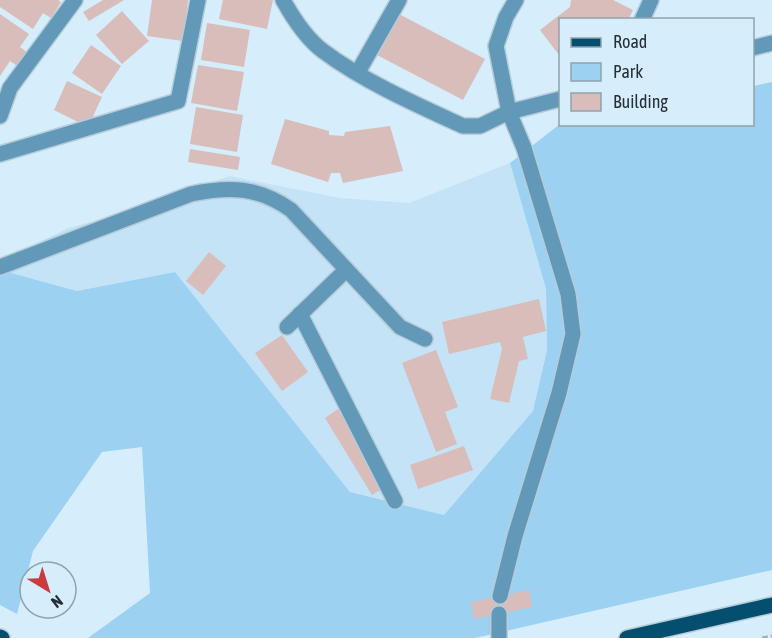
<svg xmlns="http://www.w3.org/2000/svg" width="772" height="638" font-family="'Asap Condensed',sans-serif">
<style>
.built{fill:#c5e3f6}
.green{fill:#9dd1f1}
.building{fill:#d8bdba}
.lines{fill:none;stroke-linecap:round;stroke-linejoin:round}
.minor-casing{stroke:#b6ccd8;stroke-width:18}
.major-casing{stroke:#b6ccd8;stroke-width:18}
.path{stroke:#9fb2be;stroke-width:3;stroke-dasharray:6 3;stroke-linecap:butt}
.minor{stroke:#6298b8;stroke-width:15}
.major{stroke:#044f70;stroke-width:15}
</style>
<rect width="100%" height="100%" fill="#d6eefc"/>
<polygon class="built" points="510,163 546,289 547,350 533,411 444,515 350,492 175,272 77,291 0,270 0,261 68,228 141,208 229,176 340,198 409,203"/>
<polygon class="green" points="772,82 772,570 475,638 88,638 150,593 142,447 102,452 33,551 17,614 0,605 0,270 77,291 175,272 350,492 444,515 533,411 547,350 546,289 510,163 560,124 752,124 753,86"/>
<g class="building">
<polygon points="0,0 58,0 61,2 51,18 43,13 33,29 0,7"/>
<polygon points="103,0 124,0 89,21 83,12"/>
<polygon points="152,0 188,0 183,41 147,36"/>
<polygon points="223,0 273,0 267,29 219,19"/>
<polygon points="571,0 613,0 633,10 628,20 560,20 559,55 540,30 570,7"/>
<polygon points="122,11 149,41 122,64 96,35"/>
<polygon points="397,13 485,59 463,100 375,54"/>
<polygon points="0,14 29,34 20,47 28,53 19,67 10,61 0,76"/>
<polygon points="207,23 250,30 244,67 201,60"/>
<polygon points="91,45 121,66 102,94 72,73"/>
<polygon points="198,65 244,72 237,111 191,103"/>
<polygon points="67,81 102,97 88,127 54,110"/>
<polygon points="196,107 243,115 237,152 190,144"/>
<polygon points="285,119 329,131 329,135 344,136 345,132 390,126 403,171 343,183 340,173 331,173 328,182 271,164"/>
<polygon points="190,149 240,157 238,170 188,162"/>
<polygon points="209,252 226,266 203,295 186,281"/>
<polygon points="539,299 546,331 523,337 528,359 519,361 509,403 490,399 502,349 500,342 449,354 442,322"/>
<polygon points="282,335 308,372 282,391 255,353"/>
<polygon points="436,350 458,407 445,412 457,444 436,452 402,363"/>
<polygon points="338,409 385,487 372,495 325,418"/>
<polygon points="464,446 473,470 418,489 410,465"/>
<polygon points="529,590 532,607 474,619 471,602"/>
</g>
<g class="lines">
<g class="minor-casing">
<g id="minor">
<path d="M283,0c10,18 24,39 40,51 40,30 94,54 140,75h17l29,-14 51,-13"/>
<polyline points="642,20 651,0"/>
<polyline points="752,48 772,43"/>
<polyline points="358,72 399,0"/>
<polyline points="0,116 10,88 75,0"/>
<polyline points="0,154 178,101 198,0"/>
<path d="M0,267l191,-73c39,-8 68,-7 100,16l109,117 25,12"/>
<polyline points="300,314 395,501"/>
<polyline points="287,327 346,270"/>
<polyline points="500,596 515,536 559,393 573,334 568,294 524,148 509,112 496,46 506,17 516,0"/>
<polyline points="499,614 499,638"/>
</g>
</g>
<g class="major-casing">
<g id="major">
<polyline points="0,637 2,638"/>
<polyline points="627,638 772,605"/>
</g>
</g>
<polyline class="path" points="762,638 772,636"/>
<use href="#minor" class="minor"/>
<use href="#major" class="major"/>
</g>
<rect x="559" y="18" width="195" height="108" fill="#d6eefc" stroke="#90a2ac" stroke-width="1.5"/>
<rect x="571" y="38" width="30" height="9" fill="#044f70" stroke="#90a2ac" stroke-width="1.5"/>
<text x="613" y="48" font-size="18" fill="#262f35">Road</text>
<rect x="571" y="63" width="30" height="18" fill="#9dd1f1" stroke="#90a2ac" stroke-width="1.5"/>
<text x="613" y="78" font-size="18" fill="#262f35">Park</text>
<rect x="571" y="93" width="30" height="18" fill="#d8bdba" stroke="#90a2ac" stroke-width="1.5"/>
<text x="613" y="108" font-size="18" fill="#262f35">Building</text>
<g transform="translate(48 590) rotate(142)"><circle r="28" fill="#d6eefc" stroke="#90a2ac" stroke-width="1.5"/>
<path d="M0-4.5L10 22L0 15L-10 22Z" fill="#ca3b3e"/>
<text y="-9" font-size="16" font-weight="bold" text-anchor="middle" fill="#262f35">N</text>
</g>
</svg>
